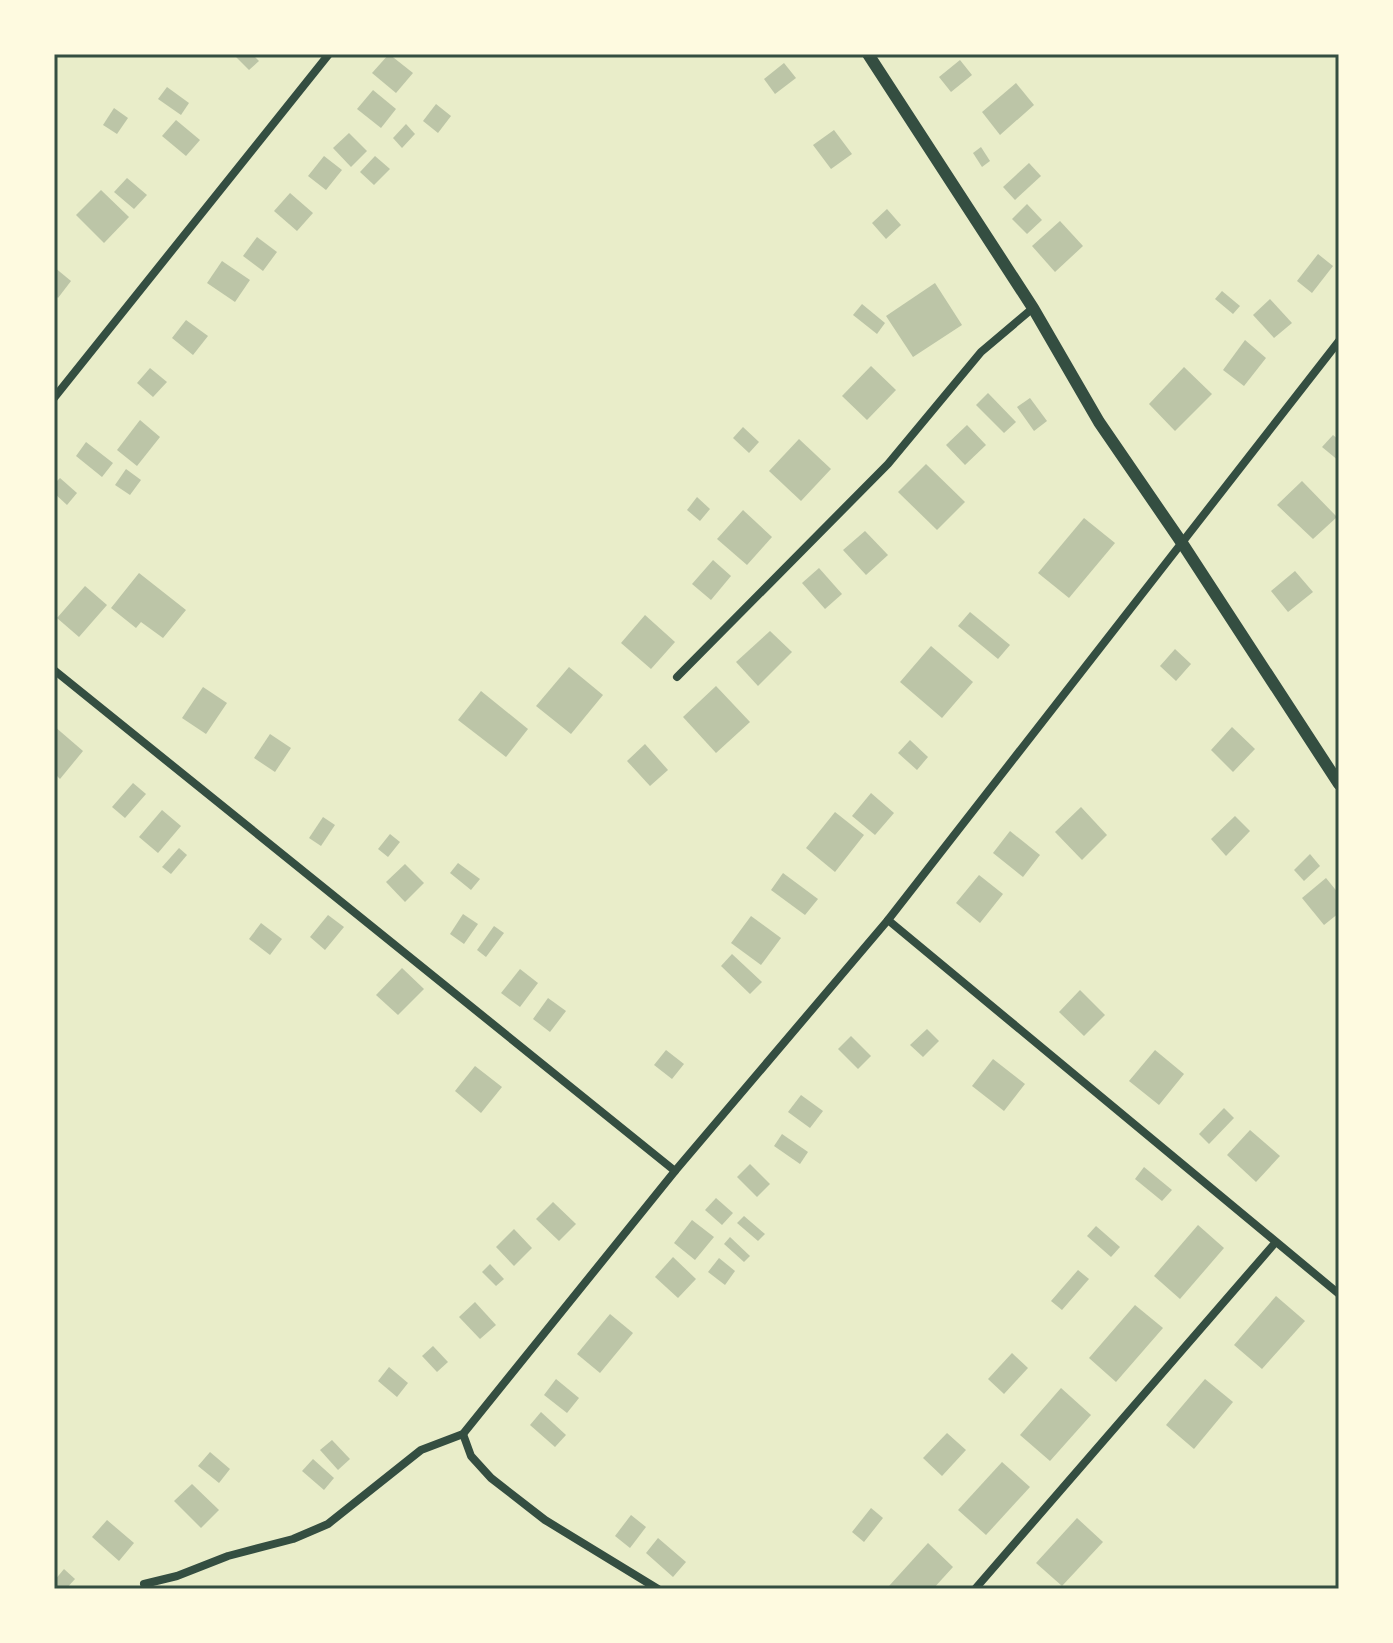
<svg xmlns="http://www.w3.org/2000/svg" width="1393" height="1643" font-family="Roboto,sans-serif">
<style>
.building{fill:#bcc5a7}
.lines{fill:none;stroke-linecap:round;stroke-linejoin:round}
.minor{stroke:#344e41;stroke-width:8}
.tertiary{stroke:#344e41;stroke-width:12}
.neatline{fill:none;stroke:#344e41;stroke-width:3}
</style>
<rect width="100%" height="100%" fill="#e9edc9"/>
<g class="building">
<polygon points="233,54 252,54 259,61 249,70"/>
<polygon points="389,54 413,73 396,93 372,73"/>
<polygon points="960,60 972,75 951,92 939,77"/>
<polygon points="784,63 796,78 775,94 764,79"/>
<polygon points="1016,83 1034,105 1000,135 982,112"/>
<polygon points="167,87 189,103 181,115 158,99"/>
<polygon points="373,90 396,109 381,128 357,109"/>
<polygon points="436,104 451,116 438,133 423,121"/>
<polygon points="114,108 128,118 117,134 103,125"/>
<polygon points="176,120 200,140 186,156 162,136"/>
<polygon points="406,124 415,134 402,148 393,138"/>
<polygon points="834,130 852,154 831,169 813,145"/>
<polygon points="349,133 367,151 351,167 333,148"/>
<polygon points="981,147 990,161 982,167 973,153"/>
<polygon points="324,156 342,170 326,190 308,176"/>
<polygon points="375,156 390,169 374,185 360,172"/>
<polygon points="1029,163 1041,176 1015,200 1003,187"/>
<polygon points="127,178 147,195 134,209 114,192"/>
<polygon points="101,190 129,217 104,243 76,215"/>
<polygon points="290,193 313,213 297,231 274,211"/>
<polygon points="1027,204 1042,220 1027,234 1012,219"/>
<polygon points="887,209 901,225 886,239 872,223"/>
<polygon points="1060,221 1083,246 1055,272 1032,246"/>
<polygon points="257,237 277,252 263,271 243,256"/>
<polygon points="1318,254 1333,266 1312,293 1297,281"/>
<polygon points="222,261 250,280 235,302 207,283"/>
<polygon points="54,267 71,281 58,298 54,294"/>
<polygon points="935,283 962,325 913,357 886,316"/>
<polygon points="1222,291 1240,306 1233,314 1215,299"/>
<polygon points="1270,299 1292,323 1274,338 1253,315"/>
<polygon points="862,304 885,323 877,334 853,315"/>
<polygon points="186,320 208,336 193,355 172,338"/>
<polygon points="1245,340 1266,358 1244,386 1223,370"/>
<polygon points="871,366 896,390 867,420 842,396"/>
<polygon points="1184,367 1212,394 1175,431 1149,404"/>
<polygon points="150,368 167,382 153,397 137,383"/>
<polygon points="988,393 1016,422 1004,433 976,405"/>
<polygon points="1030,398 1047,421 1034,431 1017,407"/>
<polygon points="140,420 160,437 137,466 117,450"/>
<polygon points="967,425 986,445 965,465 946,445"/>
<polygon points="743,427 759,442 749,453 733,438"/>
<polygon points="1333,435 1339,440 1339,461 1322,447"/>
<polygon points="799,439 831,469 801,501 769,471"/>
<polygon points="86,442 113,463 102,477 76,456"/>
<polygon points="926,464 965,502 937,530 898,492"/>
<polygon points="126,469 141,480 130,495 115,485"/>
<polygon points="60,478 77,493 67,505 54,493 54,484"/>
<polygon points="1302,481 1337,517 1313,539 1277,505"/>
<polygon points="697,497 710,509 700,521 687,510"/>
<polygon points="743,510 772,537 747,565 717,539"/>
<polygon points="1084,518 1115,543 1069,598 1038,573"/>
<polygon points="865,531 888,555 866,575 843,550"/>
<polygon points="713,560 731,576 711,600 692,584"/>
<polygon points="819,568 842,594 825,609 802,583"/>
<polygon points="1295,571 1313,592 1288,612 1271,591"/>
<polygon points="139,573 186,610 163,638 141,622 136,628 111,608"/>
<polygon points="85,586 107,605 79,637 57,618"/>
<polygon points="970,612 1010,645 998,659 958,626"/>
<polygon points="645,615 675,642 651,669 621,643"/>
<polygon points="770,631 792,652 758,686 736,662"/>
<polygon points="931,646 973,682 942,718 900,682"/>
<polygon points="1175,649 1191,664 1176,681 1160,666"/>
<polygon points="569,667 603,695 571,734 536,706"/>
<polygon points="716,686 750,722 716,753 683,717"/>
<polygon points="203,687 227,703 206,734 182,718"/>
<polygon points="481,691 528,729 506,757 458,720"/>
<polygon points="54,726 83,751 60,779 54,773"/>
<polygon points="1232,727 1255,749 1233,772 1211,750"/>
<polygon points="270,734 291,748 275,772 254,758"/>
<polygon points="910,740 928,757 917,770 898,753"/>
<polygon points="645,744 668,770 650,786 627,761"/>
<polygon points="133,783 146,794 125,818 112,807"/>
<polygon points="871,793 894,813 875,835 852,816"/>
<polygon points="1081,807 1107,835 1082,860 1055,832"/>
<polygon points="162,810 181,826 158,853 139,837"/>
<polygon points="835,812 864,835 835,872 806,848"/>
<polygon points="1235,816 1250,831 1226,856 1211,839"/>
<polygon points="323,817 335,825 321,846 309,838"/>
<polygon points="1010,831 1040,855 1023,877 993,853"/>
<polygon points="390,834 400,842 388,857 378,849"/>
<polygon points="179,848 187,855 171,874 162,867"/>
<polygon points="1310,854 1320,866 1304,881 1294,870"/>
<polygon points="458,863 480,879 471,890 450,873"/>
<polygon points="405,864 424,883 405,902 386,882"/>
<polygon points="783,873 818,899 805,915 771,890"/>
<polygon points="979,875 1003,894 980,923 956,903"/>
<polygon points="1326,878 1339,894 1339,913 1324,925 1302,898"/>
<polygon points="463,914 478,924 464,944 450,934"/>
<polygon points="328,915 344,927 325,950 310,937"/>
<polygon points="751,916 781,938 761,965 731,943"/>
<polygon points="261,923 282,939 270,955 249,939"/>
<polygon points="494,926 504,933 486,957 477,950"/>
<polygon points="732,954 762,982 750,994 721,966"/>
<polygon points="402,968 424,989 398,1015 376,995"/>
<polygon points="520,969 538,983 520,1007 501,993"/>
<polygon points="1080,990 1105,1015 1084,1036 1059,1012"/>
<polygon points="548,998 566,1011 550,1032 533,1019"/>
<polygon points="927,1029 939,1041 923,1057 910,1045"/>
<polygon points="851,1036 871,1056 858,1069 838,1049"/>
<polygon points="666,1050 684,1064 672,1079 654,1065"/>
<polygon points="1155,1050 1184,1074 1159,1105 1129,1081"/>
<polygon points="993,1059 1025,1084 1004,1111 972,1086"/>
<polygon points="475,1066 502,1087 481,1113 455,1091"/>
<polygon points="801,1095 823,1111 810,1128 788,1112"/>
<polygon points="1224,1108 1234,1118 1209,1144 1199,1134"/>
<polygon points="1250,1130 1280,1156 1256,1182 1227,1155"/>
<polygon points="782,1134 808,1152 800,1164 774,1146"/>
<polygon points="750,1164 770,1184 757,1197 737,1177"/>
<polygon points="1144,1167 1172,1190 1162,1201 1135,1179"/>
<polygon points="716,1198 733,1213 722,1225 705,1210"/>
<polygon points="553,1202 576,1224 559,1241 536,1219"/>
<polygon points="744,1216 765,1234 758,1241 737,1223"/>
<polygon points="692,1220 714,1237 695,1260 674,1243"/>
<polygon points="1198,1225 1224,1248 1180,1299 1154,1276"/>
<polygon points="1096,1226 1120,1247 1111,1257 1087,1236"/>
<polygon points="514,1229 532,1248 514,1266 496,1247"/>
<polygon points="730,1237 750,1256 744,1262 724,1244"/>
<polygon points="673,1257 696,1279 678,1298 655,1277"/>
<polygon points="719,1258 735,1271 725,1285 708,1272"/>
<polygon points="490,1264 504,1279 496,1286 482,1272"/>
<polygon points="1078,1270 1089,1279 1062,1310 1051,1301"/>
<polygon points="1276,1296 1305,1321 1262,1369 1234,1345"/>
<polygon points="475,1302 496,1325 480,1339 459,1317"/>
<polygon points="1135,1305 1163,1328 1116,1382 1089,1358"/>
<polygon points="610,1314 633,1333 600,1373 577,1354"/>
<polygon points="433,1346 448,1362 437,1372 422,1356"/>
<polygon points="1012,1353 1028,1368 1004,1394 988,1379"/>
<polygon points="389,1367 408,1383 397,1397 378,1381"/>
<polygon points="556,1379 579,1398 567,1413 544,1395"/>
<polygon points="1205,1379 1233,1402 1194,1449 1166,1425"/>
<polygon points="1061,1388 1091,1415 1050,1461 1020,1435"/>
<polygon points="541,1412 566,1435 555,1447 530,1425"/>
<polygon points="947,1433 966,1450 942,1476 923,1458"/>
<polygon points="332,1440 350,1459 338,1470 320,1450"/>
<polygon points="210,1452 230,1469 219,1483 198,1466"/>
<polygon points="313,1459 334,1478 324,1490 302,1471"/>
<polygon points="1002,1462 1030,1487 986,1535 958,1510"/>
<polygon points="192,1484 219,1510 201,1528 174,1501"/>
<polygon points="871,1508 883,1518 864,1542 852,1532"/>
<polygon points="631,1515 646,1527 630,1548 615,1536"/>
<polygon points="1077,1518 1103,1542 1062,1586 1036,1563"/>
<polygon points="107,1520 134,1543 119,1561 92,1537"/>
<polygon points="658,1538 686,1562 673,1577 646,1553"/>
<polygon points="928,1543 953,1567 933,1589 893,1589 889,1586"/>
<polygon points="64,1569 75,1579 66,1589 54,1589 54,1581"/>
</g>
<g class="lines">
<g class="minor">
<polyline points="54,398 329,54"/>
<polyline points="54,670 675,1171"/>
<polyline points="677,677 888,464 981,352 1033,308"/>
<polyline points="888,920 1339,1294"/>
<polyline points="463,1434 471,1456 491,1478 545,1520 658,1589"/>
<polyline points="144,1584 177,1576 228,1556 293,1539 328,1524 421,1450 463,1434 675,1171 888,920 1339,341"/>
<polyline points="975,1589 1275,1243"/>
</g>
<polyline class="tertiary" points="868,54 1033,308 1099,422 1182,543 1339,784"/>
</g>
<rect width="1393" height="1643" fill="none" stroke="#fefae0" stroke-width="112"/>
<rect x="56" y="56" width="1281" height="1531" class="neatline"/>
</svg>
